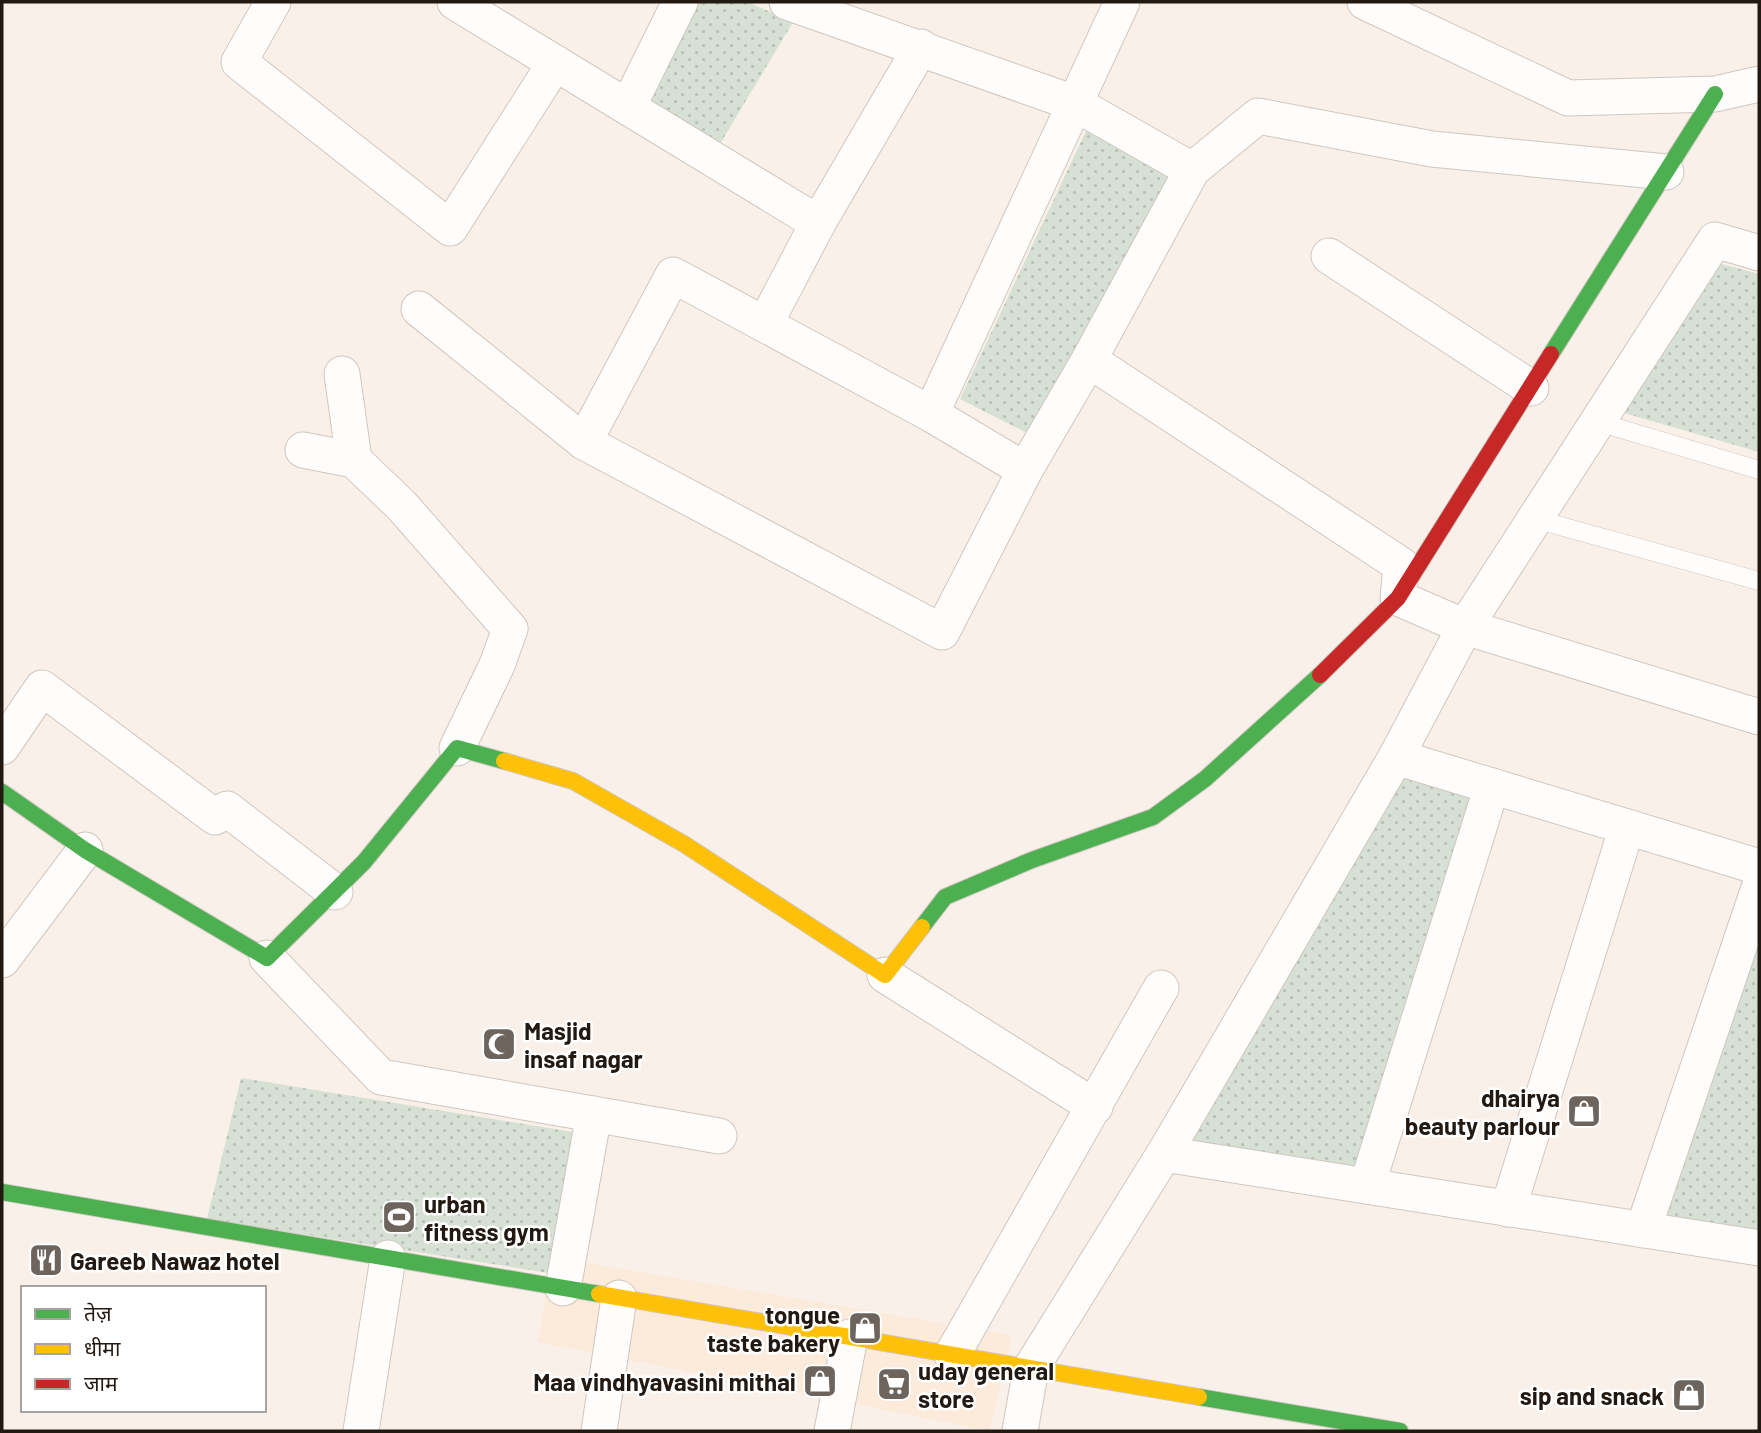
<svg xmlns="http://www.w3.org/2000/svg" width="1761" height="1433" font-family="Barlow,'Noto Sans Devanagari',sans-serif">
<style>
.built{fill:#fceadb}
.park{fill:url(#park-dots)}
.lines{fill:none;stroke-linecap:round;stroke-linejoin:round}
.lane-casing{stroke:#cfc7bf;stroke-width:19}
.street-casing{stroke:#cfc7bf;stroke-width:37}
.fast-casing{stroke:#cfc7bf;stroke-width:18}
.slow-casing{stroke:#cfc7bf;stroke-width:18}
.jam-casing{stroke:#cfc7bf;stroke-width:18}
.lane{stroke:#fefdfc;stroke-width:18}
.street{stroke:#fefdfc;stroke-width:35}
.fast{stroke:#4caf50;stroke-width:16}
.slow{stroke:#ffc107;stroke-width:16}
.jam{stroke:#c62828;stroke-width:16}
.labels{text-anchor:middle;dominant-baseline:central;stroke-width:5;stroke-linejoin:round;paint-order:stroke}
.poi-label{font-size:24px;font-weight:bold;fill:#221912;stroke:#fff;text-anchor:start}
</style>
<defs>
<pattern id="park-dots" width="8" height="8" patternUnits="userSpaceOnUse" patternTransform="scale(1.75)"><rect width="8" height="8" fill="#d6e0d5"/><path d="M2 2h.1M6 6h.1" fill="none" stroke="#b7c0b6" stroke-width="1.8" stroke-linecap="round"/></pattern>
</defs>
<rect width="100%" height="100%" fill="#f9f1e9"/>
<polygon class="built" points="552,1257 1012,1335 990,1431 538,1342"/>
<g class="park">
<polygon points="694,2 748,2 793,22 720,144 644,103"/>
<polygon points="1087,129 1176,179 1037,438 960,399"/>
<polygon points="1718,263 1759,274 1759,452 1624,413"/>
<polygon points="1401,758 1478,792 1361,1171 1185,1141"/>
<polygon points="1759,889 1759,1232 1662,1216"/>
<polygon points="241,1078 579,1133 549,1273 207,1219"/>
</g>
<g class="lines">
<g class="lane-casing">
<g id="lane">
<polyline points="1598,422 1759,470"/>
<polyline points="1535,519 1759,581"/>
</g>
</g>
<g class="street-casing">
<g id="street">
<polyline points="273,2 239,62 450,228 555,63"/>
<polyline points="455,2 818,223 765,324"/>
<polyline points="787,2 1074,103 1192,170 1089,360"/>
<polyline points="1365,2 1568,98 1715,94 1759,84"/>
<polyline points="628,107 680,2"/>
<polyline points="1192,170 1258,116 1432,149 1666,172"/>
<polyline points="818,223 921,47"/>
<polyline points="1329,256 1531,388"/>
<polyline points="419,309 584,442 942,632 1025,470 1089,360 1401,565 1398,598 1465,627 1759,717"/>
<polyline points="342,374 354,460"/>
<polyline points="931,414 1122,2"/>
<polyline points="584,442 673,275 931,414 1025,470"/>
<polyline points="303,450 354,460 402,506 510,629 497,665 457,748"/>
<polyline points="2,747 42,688 215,817 227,809 335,892"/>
<polyline points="1396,757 1759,867"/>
<polyline points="267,958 381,1077 719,1136"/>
<polyline points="2,960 85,850"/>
<polyline points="885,975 1095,1107"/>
<polyline points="1164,1154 1396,757 1465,627 1715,240 1759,253"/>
<polyline points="1367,1186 1492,786"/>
<polyline points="1508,1209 1627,827"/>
<polyline points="1643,1230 1759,888"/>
<polyline points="563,1288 594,1114"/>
<polyline points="952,1355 1161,988"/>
<polyline points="361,1431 388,1258"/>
<polyline points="599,1431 619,1298"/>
<polyline points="832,1431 850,1337"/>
<polyline points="1020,1431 1031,1368 1164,1154 1759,1248"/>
</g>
</g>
<g class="fast-casing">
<g id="fast">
<polyline points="1551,354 1715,94"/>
<polyline points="2,792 85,850 267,958 364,862 457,748 504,761"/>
<polyline points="922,927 945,897 1032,860 1153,817 1205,779 1320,675"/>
<polyline points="2,1192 599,1294"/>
<polyline points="1199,1397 1400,1431"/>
</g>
</g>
<g class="slow-casing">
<g id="slow">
<polyline points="504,761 573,781 684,844 885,975 922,927"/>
<polyline points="599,1294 1199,1397"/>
</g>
</g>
<g class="jam-casing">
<polyline id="jam" points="1320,675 1398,598 1551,354"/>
</g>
<use href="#lane" class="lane"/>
<use href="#street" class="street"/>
<use href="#fast" class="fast"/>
<use href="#slow" class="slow"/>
<use href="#jam" class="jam"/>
</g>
<defs>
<g id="mosque-square" transform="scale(1.75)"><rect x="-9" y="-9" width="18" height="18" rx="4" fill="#6d655d" stroke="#fff"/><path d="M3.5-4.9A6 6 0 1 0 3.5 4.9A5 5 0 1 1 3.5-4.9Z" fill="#fff"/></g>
<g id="shop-square" transform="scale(1.75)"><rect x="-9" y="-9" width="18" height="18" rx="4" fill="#6d655d" stroke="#fff"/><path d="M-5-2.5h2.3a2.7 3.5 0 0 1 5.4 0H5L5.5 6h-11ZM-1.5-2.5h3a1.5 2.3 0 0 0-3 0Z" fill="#fff"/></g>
<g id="stadium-square" transform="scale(1.75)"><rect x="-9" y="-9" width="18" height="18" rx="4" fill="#6d655d" stroke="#fff"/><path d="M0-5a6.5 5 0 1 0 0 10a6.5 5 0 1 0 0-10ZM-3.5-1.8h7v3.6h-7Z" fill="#fff"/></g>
<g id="restaurant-square" transform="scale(1.75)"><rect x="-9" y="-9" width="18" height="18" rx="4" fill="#6d655d" stroke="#fff"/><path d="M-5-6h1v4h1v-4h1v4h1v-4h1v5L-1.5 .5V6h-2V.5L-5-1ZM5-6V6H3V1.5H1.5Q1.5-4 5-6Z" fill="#fff"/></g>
<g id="supermarket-square" transform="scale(1.75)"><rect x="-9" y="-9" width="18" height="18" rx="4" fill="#6d655d" stroke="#fff"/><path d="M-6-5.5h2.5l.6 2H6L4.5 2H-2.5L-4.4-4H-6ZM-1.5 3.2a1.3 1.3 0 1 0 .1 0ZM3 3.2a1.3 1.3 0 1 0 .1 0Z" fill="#fff"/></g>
</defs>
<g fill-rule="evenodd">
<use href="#mosque-square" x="499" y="1044"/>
<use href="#shop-square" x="1584" y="1111"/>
<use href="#stadium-square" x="399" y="1217"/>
<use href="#restaurant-square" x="46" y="1260"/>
<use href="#shop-square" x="865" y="1328"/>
<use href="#shop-square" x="820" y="1381"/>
<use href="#supermarket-square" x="894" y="1384"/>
<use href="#shop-square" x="1689" y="1395"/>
</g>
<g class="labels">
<g class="poi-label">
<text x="524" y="1030">Masjid<tspan x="524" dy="28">insaf nagar</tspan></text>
<text x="1560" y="1097" text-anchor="end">dhairya<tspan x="1560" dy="28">beauty parlour</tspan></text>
<text x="424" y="1203">urban<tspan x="424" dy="28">fitness gym</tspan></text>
<text x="70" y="1260">Gareeb Nawaz hotel</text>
<text x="840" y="1314" text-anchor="end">tongue<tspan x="840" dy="28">taste bakery</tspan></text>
<text x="918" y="1370">uday general<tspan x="918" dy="28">store</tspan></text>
<text x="796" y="1381" text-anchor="end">Maa vindhyavasini mithai</text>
<text x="1664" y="1395" text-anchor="end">sip and snack</text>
</g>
</g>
<rect width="1761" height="1433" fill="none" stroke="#221912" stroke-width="7"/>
<rect x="21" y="1286" width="245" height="126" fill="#ffffff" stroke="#a7a3a0" stroke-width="2"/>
<rect x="35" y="1309" width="35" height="10" fill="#4caf50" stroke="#a7a3a0" stroke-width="2"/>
<text x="84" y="1321" font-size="21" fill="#221912">तेज़</text>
<rect x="35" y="1344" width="35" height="10" fill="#ffc107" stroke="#a7a3a0" stroke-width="2"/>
<text x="84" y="1356" font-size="21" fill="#221912">धीमा</text>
<rect x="35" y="1379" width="35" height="10" fill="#c62828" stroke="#a7a3a0" stroke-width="2"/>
<text x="84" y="1391" font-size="21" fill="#221912">जाम</text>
</svg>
